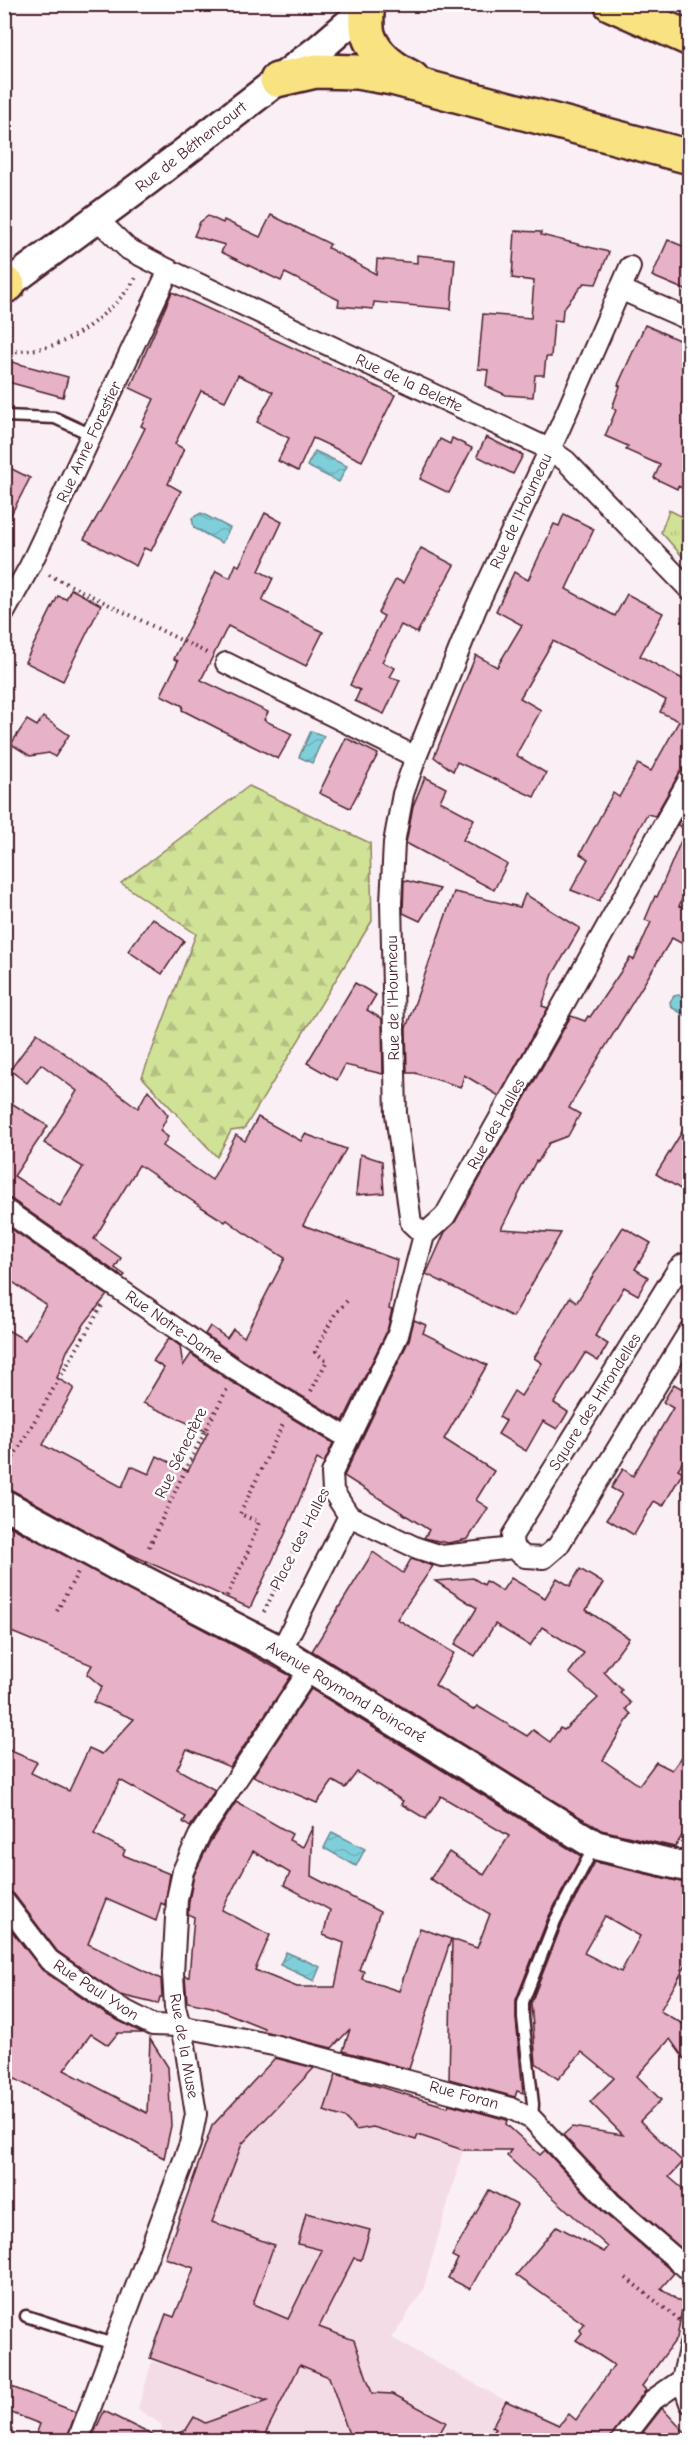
<svg xmlns="http://www.w3.org/2000/svg" width="694" height="2445" font-family="'Comic Neue',sans-serif">
<style>
.built{fill:#f4dce7}
.grass{fill:url(#grass-tufts);stroke:#8d8060;stroke-width:1.5}
.forest{fill:url(#forest-firs);stroke:#8d8060;stroke-width:1.5}
.water{fill:url(#water-waves);stroke:#6a8994;stroke-width:1.5}
.building{fill:#e7b1c8;stroke:#4a1f2b;stroke-width:1.5;fill-rule:evenodd}
.lines{fill:none;stroke-linecap:round;stroke-linejoin:round}
.lane-casing{stroke:#4a1f2b;stroke-width:15}
.street-casing{stroke:#4a1f2b;stroke-width:24}
.secondary-casing{stroke:#4a1f2b;stroke-width:33}
.highway-casing{stroke:#4a1f2b;stroke-width:38}
.path{stroke:#4a1f2b;stroke-width:4;stroke-dasharray:1.5 4.5;stroke-linecap:butt}
.lane{stroke:#fff;stroke-width:10}
.street{stroke:#fff;stroke-width:20}
.secondary{stroke:#fff;stroke-width:28}
.highway{stroke:#f8e281;stroke-width:33}
.labels{text-anchor:middle;dominant-baseline:central;stroke-width:5;stroke-linejoin:round;paint-order:stroke}
.street-label{font-size:16px;fill:#4a1f2b;stroke:#fff}
</style>
<defs>
<pattern id="grass-tufts" width="24" height="20" patternUnits="userSpaceOnUse" patternTransform="scale(1.5)"><rect width="24" height="20" fill="#d0e296"/><path d="M3 7l-1-3M5 7V3M7 7l1-3M15 17l-1-3M17 17v-4M19 17l1-3" fill="none" stroke="#b4c181"/></pattern>
<pattern id="forest-firs" width="22" height="20" patternUnits="userSpaceOnUse" patternTransform="scale(1.5)"><rect width="22" height="20" fill="#d0e296"/><path d="M5 1l3.5 6h-7zM16 11l3.5 6h-7z" fill="#b4c181"/></pattern>
<pattern id="water-waves" width="16" height="10" patternUnits="userSpaceOnUse" patternTransform="scale(1.5)"><rect width="16" height="10" fill="#7fcfda"/><path d="M0 5q4-4 8 0t8 0" fill="none" stroke="#6fb1bb"/></pattern>
</defs>
<rect width="100%" height="100%" fill="#faeff4"/>
<filter id="ink" filterUnits="userSpaceOnUse"><feTurbulence type="fractalNoise" baseFrequency=".0167" numOctaves="2"/><feDisplacementMap in="SourceGraphic" scale="12" xChannelSelector="R" yChannelSelector="G"/><feConvolveMatrix kernelMatrix="1 2 1 2 8 2 1 2 1" color-interpolation-filters="sRGB"/></filter>
<g filter="url(#ink)">
<polygon class="built" points="278,2055 473,2115 423,2290 392,2338 506,2401 589,2440 162,2440 161,2424 138,2409 152,2361 213,2381 182,2297 200,2253 192,2250 187,2266 163,2258 212,2126"/>
<polygon class="grass" points="669,510 689,520 689,564 661,532"/>
<polygon class="forest" points="249,786 370,843 372,921 244,1129 231,1131 217,1157 142,1077 196,934 121,883"/>
<g class="water">
<polygon points="315,451 347,466 339,482 307,466"/>
<polygon points="201,513 230,528 222,543 194,528 192,518"/>
<polygon points="311,731 324,736 312,763 299,757"/>
<polygon points="679,995 689,1001 689,1018 671,1007 670,1002 674,996"/>
<polygon points="332,1832 365,1849 356,1866 324,1848"/>
<polygon points="286,1952 320,1967 314,1981 280,1965"/>
</g>
<g class="building">
<polygon points="271,215 330,244 328,248 376,274 377,259 417,263 417,255 455,259 451,309 374,302 373,309 338,306 339,300 285,273 281,281 221,252 225,245 194,236 200,222 208,216 223,223 224,220 260,237"/>
<polygon points="515,231 541,232 541,235 609,252 596,284 584,283 563,309 562,321 554,320 551,357 546,357 544,375 535,375 533,397 506,395 486,386 488,370 478,369 483,314 531,318 534,281 512,278"/>
<polygon points="668,240 690,249 690,292 652,276"/>
<polygon points="172,292 395,395 362,461 313,438 298,471 278,461 289,438 257,422 273,392 238,375 225,401 201,391 175,444 184,449 168,484 181,491 151,551 144,548 136,566 84,539 123,472 145,428 141,426 154,399 130,388"/>
<polygon points="645,325 690,345 690,492 678,486 677,489 654,478 660,465 626,450 628,446 605,436 616,410 612,408 620,386 618,385"/>
<polygon points="8,361 68,377 63,397 4,381"/>
<polygon points="486,437 523,455 513,474 477,456"/>
<polygon points="452,438 472,448 449,493 420,479 440,439 450,444"/>
<polygon points="4,465 30,478 4,528"/>
<polygon points="265,513 282,522 259,571 273,578 262,601 323,632 306,666 228,626 201,680 268,712 264,720 292,734 278,759 182,710 183,706 161,695 178,661 174,659 216,571 230,578 236,564 239,566"/>
<polygon points="564,514 594,529 566,589 615,616 627,594 663,613 640,656 690,683 690,766 680,772 655,816 647,814 599,901 571,890 588,859 580,854 613,793 619,797 638,764 651,771 679,721 660,712 666,700 553,641 520,698 541,710 516,755 546,773 534,797 457,762 453,771 434,757 476,655 497,667 522,625 496,611 514,572 528,580 554,524 559,526"/>
<polygon points="421,548 454,565 417,633 401,625 382,662 395,668 390,677 400,680 384,714 355,701 360,690 350,685 384,616 378,613 396,579 403,583"/>
<polygon points="71,589 101,605 63,681 25,662 58,596 66,599"/>
<polygon points="43,717 69,735 55,757 49,753 30,756 11,744 27,720 37,726"/>
<polygon points="346,738 378,754 350,808 319,793"/>
<polygon points="425,777 446,788 440,801 474,819 463,840 507,864 494,890 406,843 413,806"/>
<polygon points="690,803 690,882 679,906 690,910 690,948 672,938 577,1093 569,1108 580,1114 568,1136 549,1143 538,1162 536,1161 501,1229 561,1233 513,1317 426,1274 427,1272 445,1232 455,1222 571,1016 585,1021 588,1016 590,1017 630,958 634,960 651,922 645,920 655,896 657,897 686,829 677,825"/>
<polygon points="404,880 440,889 420,921 403,913"/>
<polygon points="454,892 520,907 525,894 580,928 553,974 542,1006 548,1008 499,1096 464,1075 461,1087 415,1073 407,1073 406,1028"/>
<polygon points="152,918 184,941 162,974 128,951"/>
<polygon points="355,983 376,995 367,1010 382,1019 383,1074 345,1065 337,1080 307,1063"/>
<polygon points="37,1033 138,1108 148,1090 168,1115 160,1131 168,1137 163,1146 212,1180 236,1135 245,1141 258,1117 301,1141 305,1134 346,1149 303,1225 397,1260 389,1309 392,1310 387,1331 343,1421 244,1361 205,1334 210,1326 227,1338 233,1329 244,1337 285,1258 243,1232 227,1220 225,1222 203,1208 139,1165 94,1239 121,1258 115,1268 125,1275 123,1277 11,1199 4,1197 4,1116 13,1104 48,1126 14,1176 60,1206 83,1167 44,1143 77,1091 41,1064 27,1083 10,1070"/>
<polygon points="690,1119 690,1195 656,1174"/>
<polygon points="360,1154 382,1161 384,1193 356,1195"/>
<polygon points="4,1224 107,1295 85,1323 67,1351 57,1378 74,1388 43,1445 122,1487 131,1466 149,1474 157,1456 188,1471 208,1432 143,1403 164,1368 153,1361 169,1338 180,1346 183,1366 191,1354 230,1381 333,1443 324,1463 317,1459 285,1534 250,1608 119,1549 12,1490 4,1488 4,1328 25,1340 46,1305 4,1276"/>
<polygon points="623,1227 651,1243 635,1269 648,1277 638,1295 624,1287 595,1336 608,1344 598,1361 585,1353 554,1403 568,1412 562,1422 557,1429 543,1421 526,1451 498,1434 506,1421 499,1417 514,1391 521,1396 542,1363 534,1358 570,1297 577,1302"/>
<polygon points="414,1320 426,1325 423,1333 487,1365 444,1439 494,1471 476,1500 488,1508 468,1539 448,1543 424,1538 429,1530 344,1476 409,1340"/>
<polygon points="690,1381 690,1451 678,1469 683,1472 663,1506 654,1501 634,1535 607,1519 622,1494 611,1488 623,1469 633,1476 673,1408 663,1402 674,1384 684,1390"/>
<polygon points="4,1523 291,1676 230,1767 187,1749 177,1769 215,1790 190,1827 183,1822 186,1817 120,1780 94,1834 125,1850 123,1855 170,1874 165,1905 161,1903 156,1921 106,1899 88,1944 161,1979 162,1997 160,1997 158,2004 120,1995 57,1951 14,1894 4,1889 4,1748 37,1762 31,1773 69,1791 89,1748 102,1754 134,1719 93,1702 102,1687 87,1674 92,1665 4,1629"/>
<polygon points="373,1552 403,1573 411,1559 433,1566 397,1619 454,1653 435,1685 473,1710 477,1706 527,1736 533,1730 550,1742 560,1728 564,1730 598,1698 569,1673 584,1653 542,1627 530,1646 495,1624 475,1656 455,1644 477,1608 435,1581 473,1578 484,1585 486,1581 502,1591 511,1578 545,1598 557,1578 570,1586 580,1569 603,1583 586,1610 629,1638 604,1672 622,1690 620,1693 631,1703 626,1709 631,1714 603,1760 639,1785 656,1762 672,1770 690,1746 690,1823 675,1847 601,1830 312,1651"/>
<polygon points="311,1689 581,1856 548,1918 516,2000 516,2019 523,2093 517,2091 515,2097 449,2079 452,1939 477,1948 490,1914 430,1879 449,1852 484,1875 509,1836 441,1796 426,1819 401,1804 403,1801 357,1772 345,1788 333,1781 317,1803 253,1776"/>
<path d="M236,1802l56,32 -3,6 14,7 10,-21 -2,50 69,36 -21,58 5,1 -2,8 37,12 21,-63 31,11 -42,130 -66,-18 7,-22 -18,19 -69,-17 1,-3 -52,-21 -25,-5 -2,-26 4,1 5,-60 -6,-3 1,-13 5,-26 16,-33zM253,1851l37,22 -6,12 46,25 -7,25 21,8 -9,44h-38l-42,-17 15,-35 -48,-25z"/>
<path d="M595,1862l95,22v74l-30,53 30,17v39l-20,-28 -33,37 24,24 -21,21 43,41 -14,15 21,18 -1,60 -70,-61 -56,-59 9,-8 51,8 -33,-33 24,-24 -32,-26 -24,27 -22,-16 -5,-60 31,-79zM605,1916l35,20 -19,36 -37,-19z"/>
<polygon points="4,1921 42,1970 107,2015 143,2033 118,2033 108,2045 91,2034 64,2070 147,2113 150,2039 168,2067 171,2126 164,2158 4,2073"/>
<polygon points="275,2058 314,2068 242,2144 212,2222 274,2245 253,2304 288,2319 322,2250 298,2244 306,2213 370,2230 361,2260 354,2258 319,2327 354,2340 372,2393 393,2394 446,2422 436,2440 351,2440 329,2377 300,2365 262,2440 165,2440 165,2438 186,2430 194,2417 205,2423 267,2401 150,2358 166,2314 174,2317 194,2268 165,2258 212,2126"/>
<polygon points="336,2074 448,2107 449,2104 507,2120 506,2124 540,2155 545,2150 603,2212 674,2273 661,2288 683,2304 677,2338 642,2386 646,2390 613,2433 610,2440 487,2440 496,2429 492,2427 506,2401 559,2425 569,2414 576,2420 614,2365 576,2340 582,2333 580,2330 584,2324 516,2275 557,2226 604,2252 608,2247 507,2156 511,2150 463,2150 418,2135 416,2140 373,2127 356,2130 345,2118 324,2111"/>
<polygon points="489,2190 517,2205 470,2289 448,2278 458,2259 452,2256"/>
<polygon points="4,2384 76,2412 66,2440 34,2440 40,2424 4,2410"/>
<polygon points="662,2408 690,2438 690,2440 637,2440"/>
<polygon points="104,2411 162,2440 91,2440"/>
</g>
<g class="lines">
<g class="lane-casing">
<g id="lane">
<polyline points="4,416 55,418 92,435"/>
<polyline points="532,2119 533,2104 523,2018 523,2002 555,1921 595,1845"/>
<polyline points="26,2316 113,2344"/>
</g>
</g>
<g class="street-casing">
<g id="street">
<polyline points="97,219 128,249 169,270 549,449 566,461 690,590"/>
<polyline points="620,289 690,320"/>
<polyline points="4,613 30,566 169,270"/>
<polyline points="226,663 416,757"/>
<polyline points="4,1209 237,1371 348,1438"/>
<polyline points="424,1235 411,1223 396,1114 391,903 394,843 403,794 416,757 476,608 558,432 630,267"/>
<polyline points="690,1263 684,1264 678,1269 512,1536 513,1548 525,1557 544,1558 558,1546 690,1330"/>
<polyline points="349,1516 417,1548 442,1556 513,1548"/>
<polyline points="281,1651 349,1516 333,1491 332,1473 398,1335 424,1235 445,1216 690,778"/>
<polyline points="4,1901 49,1960 114,2005 153,2025 180,2026 273,2045 510,2108 532,2119 611,2203 690,2271"/>
<polyline points="682,2380 690,2403"/>
<polyline points="78,2440 190,2144 196,2114 185,2045 175,2007 173,1974 177,1899 183,1871 199,1836 310,1669"/>
<polyline points="622,2440 653,2400 682,2380 690,2345"/>
</g>
</g>
<g class="secondary-casing">
<g id="secondary">
<polyline points="4,287 147,181 320,48 371,4"/>
<polyline points="4,1504 135,1576 281,1651 595,1845 690,1868"/>
</g>
</g>
<g class="highway-casing">
<g id="highway">
<polyline points="611,4 690,39"/>
<path d="M367,9c0,7 -1,17 1,25 6,21 26,35 44,44"/>
<polyline points="277,80 316,71 357,72 392,78 690,157"/>
<polyline points="4,283 8,285"/>
</g>
</g>
<g class="path">
<path d="M4,352c19,-1 38,-2 55,-9 24,-8 66,-44 77,-66"/>
<polyline points="49,575 207,653"/>
<polyline points="311,1391 327,1361 315,1352 335,1314 348,1300"/>
<polyline points="4,1473 103,1304"/>
<polyline points="149,1547 185,1470 227,1389"/>
<polyline points="227,1596 247,1554 259,1522 240,1514 283,1424"/>
<polyline points="57,1611 78,1572"/>
<polyline points="264,1612 315,1506"/>
<polyline points="626,2278 681,2321 688,2323"/>
</g>
<use href="#lane" class="lane"/>
<use href="#street" class="street"/>
<use href="#secondary" class="secondary"/>
<use href="#highway" class="highway"/>
</g>
</g>
<g class="labels">
<g class="street-label">
<text transform="translate(191 147) rotate(-38)">Rue de Béthencourt</text>
<text transform="translate(409 383) rotate(25)">Rue de la Belette</text>
<text transform="translate(89 442) rotate(-65)">Rue Anne Forestier</text>
<text transform="translate(521 511) rotate(-65)">Rue de l'Houmeau</text>
<text transform="translate(393 998) rotate(-91)">Rue de l'Houmeau</text>
<text transform="translate(496 1124) rotate(-61)">Rue des Halles</text>
<text transform="translate(174 1327) rotate(35)">Rue Notre-Dame</text>
<text transform="translate(595 1402) rotate(-58)">Square des Hirondelles</text>
<text transform="translate(181 1453) rotate(-64)">Rue Sénectère</text>
<text transform="translate(300 1539) rotate(-63)">Place des Halles</text>
<text transform="translate(346 1692) rotate(31)">Avenue Raymond Poincaré</text>
<text transform="translate(96 1990) rotate(33)">Rue Paul Yvon</text>
<text transform="translate(184 2046) rotate(80)">Rue de la Muse</text>
<text transform="translate(464 2095) rotate(15)">Rue Foran</text>
</g>
</g>
<rect width="694" height="2445" fill="none" stroke="#fff" stroke-width="24"/>
<rect x="12" y="12" width="670" height="2421" fill="none" stroke="#4a1f2b" stroke-width="2" filter="url(#ink)"/>
</svg>
